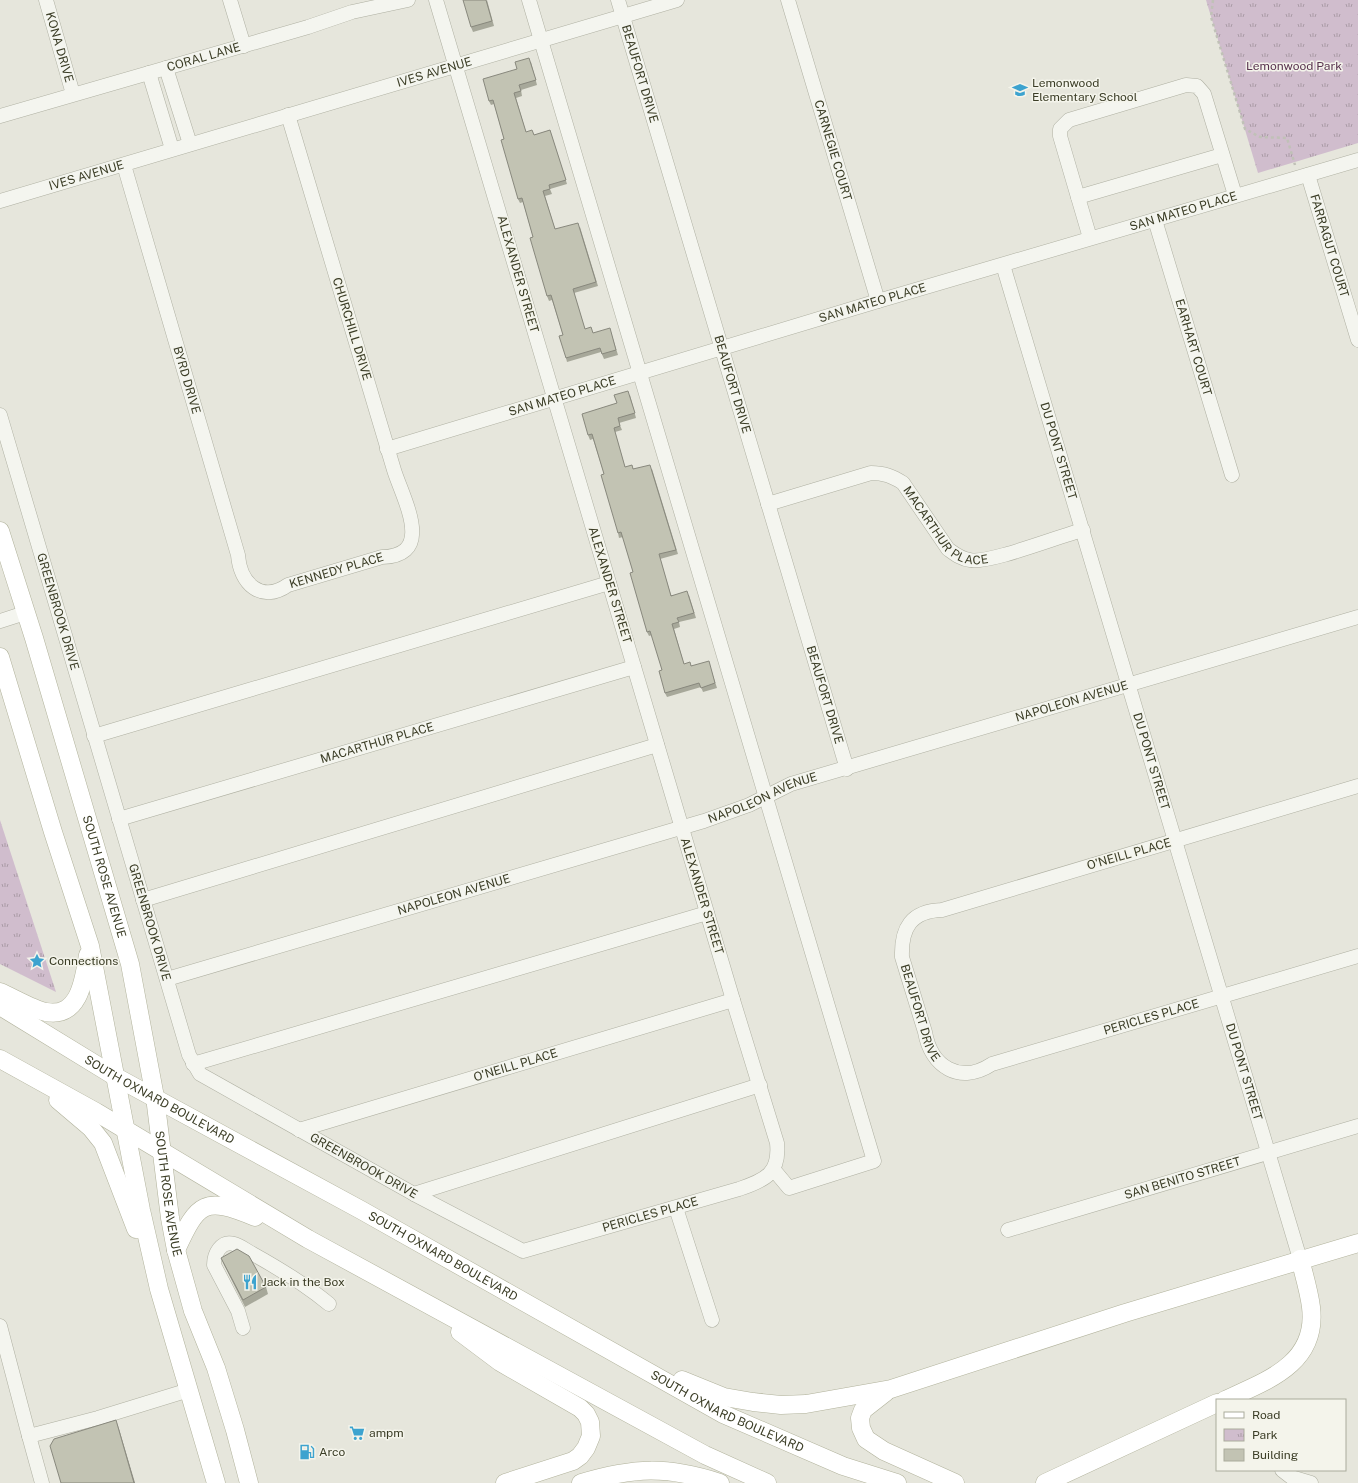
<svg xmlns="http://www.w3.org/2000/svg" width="1358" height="1483" font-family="'Public Sans',sans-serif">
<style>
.park{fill:url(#park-tufts)}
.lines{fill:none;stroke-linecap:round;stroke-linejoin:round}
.minor-casing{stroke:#afb0a2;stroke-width:15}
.major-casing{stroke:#b1b29b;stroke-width:19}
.path{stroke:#c0c1b7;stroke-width:2.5;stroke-dasharray:3 3;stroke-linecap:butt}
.minor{stroke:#f4f5ef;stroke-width:14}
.major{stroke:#fff;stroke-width:18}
.wall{fill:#a7a89a}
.shaded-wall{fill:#88887d}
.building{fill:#c2c3b3;stroke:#88887d}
.labels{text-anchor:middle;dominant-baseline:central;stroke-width:3;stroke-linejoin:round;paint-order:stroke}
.street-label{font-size:12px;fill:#3b3d26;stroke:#f4f4eb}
.park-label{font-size:12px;fill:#59334f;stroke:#f4f4eb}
.poi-label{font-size:12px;fill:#3b3d26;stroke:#f4f4eb;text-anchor:start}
</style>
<defs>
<pattern id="park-tufts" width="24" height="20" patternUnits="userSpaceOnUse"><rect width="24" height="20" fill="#d0bdcd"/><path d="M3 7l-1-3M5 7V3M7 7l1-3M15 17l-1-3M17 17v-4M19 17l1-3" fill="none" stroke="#aa9ba6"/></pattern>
</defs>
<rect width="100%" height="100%" fill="#e6e6dc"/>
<g class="park">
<polygon points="1206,0 1358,0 1358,143 1258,173"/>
<polygon points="0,820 56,992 0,964"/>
</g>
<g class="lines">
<g class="minor-casing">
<g id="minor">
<path id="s1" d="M46,0l27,94"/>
<polyline points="230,0 244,46"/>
<polyline points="529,0 874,1161 789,1188 774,1170"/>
<path id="s2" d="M618,0l229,769"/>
<path id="s3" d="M788,0l90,301"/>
<polyline points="166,68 190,144"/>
<polyline points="149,73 172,149"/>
<path id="s4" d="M0,116l308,-89 44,-15 56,-12"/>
<path id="s5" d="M124,165l114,390c2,28 23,49 50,30l94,-28c54,-1 21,-58 12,-87l-106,-355"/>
<path id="s6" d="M1308,175l50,165"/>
<polyline points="1078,197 1222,155"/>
<path id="s7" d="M0,201l677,-201"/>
<path id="s8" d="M1155,220l77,255"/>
<polyline points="1090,238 1060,136 1060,129 1069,120 1186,85 1197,86 1204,94 1235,195"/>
<path id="s9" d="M1003,265l297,994"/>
<path id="s10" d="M0,415l189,640 11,19 214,120 109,57 216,-62c27,-9 41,-16 38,-46l-44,-143 -297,-1000"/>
<path id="s11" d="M387,449l491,-148 480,-141"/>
<path id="s12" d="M768,504l103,-31c13,0 21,3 32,10l45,66c7,5 13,10 22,11 19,4 89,-24 113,-30"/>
<polyline points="0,621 25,613"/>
<polyline points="94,736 609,583"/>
<path id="s13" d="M1358,786l-416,124c-31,1 -41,18 -40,47l23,75c6,35 35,53 67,32l366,-108"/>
<path id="s14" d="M119,819l515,-152"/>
<polyline points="143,900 657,745"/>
<path id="s15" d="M167,979l537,-158 45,-16 42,-21 567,-167"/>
<polyline points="193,1064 707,913"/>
<path id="s16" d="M299,1130l434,-130"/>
<polyline points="414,1194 760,1085"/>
<polyline points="676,1208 712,1320"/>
<path id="s17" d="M1008,1230l350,-104"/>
<polyline points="0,1326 29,1436"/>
<path d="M243,1328l-5,-17 -24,-46c0,-11 7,-25 20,-21 7,2 13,7 19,10 27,15 53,31 76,50"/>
<polyline points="1282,1470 1291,1477 1311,1483"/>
<polyline points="42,1483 29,1436 98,1418 189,1390"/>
</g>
</g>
<g class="major-casing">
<g id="major">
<path id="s18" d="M0,531l34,107 96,326 25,133 15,121 6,32 17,61 23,57 19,62 14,53"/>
<polyline points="0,657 53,832 90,946 141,1210 159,1289 216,1483"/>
<path d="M0,992c12,5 34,18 46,20 34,6 38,-33 42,-57"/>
<path id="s19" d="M0,1006l116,71 245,133 362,204 120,52 54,17"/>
<polyline points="0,1059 96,1112 308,1239 705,1455 767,1483"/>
<polyline points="58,1100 91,1128 103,1143 136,1229"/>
<path d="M176,1250c22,-48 28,-54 79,-33"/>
<polyline points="460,1332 500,1362 580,1408 586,1414 590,1422 591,1436 586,1448 580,1456 573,1461 505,1483"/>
<polyline points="682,1380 724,1397 753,1402 781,1405 806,1404 891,1389 1125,1313 1358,1243"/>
<polyline points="886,1392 863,1410 860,1418 861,1428 866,1439 884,1451 955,1483"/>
<path d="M1225,1400c41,-19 93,-36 86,-93 -2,-16 -7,-32 -11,-48"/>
<path d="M581,1483c53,-16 86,-17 139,0"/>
<polyline points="1045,1483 1217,1403"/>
</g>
</g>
<polyline class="path" points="1213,0 1211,17 1245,129 1260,137 1287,138 1295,165"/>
<use href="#minor" class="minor"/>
<use href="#major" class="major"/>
</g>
<g class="wall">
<polygon points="487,0 494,26 473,32 471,27"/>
<polygon points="531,62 537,85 521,90 522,96 516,98 526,132 534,135 550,130 567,184 550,189 552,194 545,196 555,229 580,227 598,286 574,293 585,329 593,333 611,332 618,355 604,359 601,352 567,362 566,358 563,335 552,300 549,301 547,296 533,237 523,202 520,203 518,199 504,139 494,104 491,105 489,101 517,69"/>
<polygon points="630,395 636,418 619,423 622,430 615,432 625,467 634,469 652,469 678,554 660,559 671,595 689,595 696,618 679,622 680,627 674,629 684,664 692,666 710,666 717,688 703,692 701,687 667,697 665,693 662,670 652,635 649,636 647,632 633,572 623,537 619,538 618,533 604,474 593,439 590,440 588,435 617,403"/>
<polygon points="221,1258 266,1287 268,1294 245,1307 224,1265"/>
</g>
<polygon class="shaded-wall" points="116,1420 119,1429 135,1483 134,1483"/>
<g class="building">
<polygon points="463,0 486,0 492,21 471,27"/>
<polygon points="529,58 536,80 519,85 521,91 514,93 526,132 532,130 534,135 550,130 566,180 549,185 550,189 543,191 555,229 578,223 596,282 573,289 585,329 591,327 593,333 610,328 616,350 602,354 600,348 566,358 559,336 563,335 551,295 547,296 530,238 533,237 522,198 518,199 501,140 504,139 493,100 489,101 483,79 517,69 515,62"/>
<polygon points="628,391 635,413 618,418 620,426 614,428 625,467 632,465 633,469 650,465 676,550 659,554 671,596 687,591 694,613 677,618 679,622 672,624 684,664 690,662 691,666 709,661 715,683 701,688 699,683 665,693 659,671 662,670 650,631 647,632 630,573 633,572 621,532 618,533 601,475 604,474 592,434 588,435 582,414 617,403 614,395"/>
<polygon points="237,1249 249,1256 266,1287 243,1300 221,1258"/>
<polygon points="116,1420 134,1483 61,1483 50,1446 54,1439"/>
</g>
<defs>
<g id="school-bare" transform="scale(1.2)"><path d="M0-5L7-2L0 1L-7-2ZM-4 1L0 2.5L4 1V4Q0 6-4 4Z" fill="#3da3cf" stroke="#f4f4eb" stroke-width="2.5" paint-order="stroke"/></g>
<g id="sight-bare" transform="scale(1.2)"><path d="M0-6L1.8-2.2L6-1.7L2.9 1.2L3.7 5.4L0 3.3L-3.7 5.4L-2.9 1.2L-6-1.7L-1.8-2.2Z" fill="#3da3cf" stroke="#f4f4eb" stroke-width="2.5" paint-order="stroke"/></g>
<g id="restaurant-bare" transform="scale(1.2)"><path d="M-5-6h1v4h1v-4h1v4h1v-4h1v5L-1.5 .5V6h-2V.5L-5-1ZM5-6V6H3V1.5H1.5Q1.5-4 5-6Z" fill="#3da3cf" stroke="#f4f4eb" stroke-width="2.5" paint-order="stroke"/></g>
<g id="supermarket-bare" transform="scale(1.2)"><path d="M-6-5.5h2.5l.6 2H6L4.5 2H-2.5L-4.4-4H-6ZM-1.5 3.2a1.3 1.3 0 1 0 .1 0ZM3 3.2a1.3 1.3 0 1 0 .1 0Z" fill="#3da3cf" stroke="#f4f4eb" stroke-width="2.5" paint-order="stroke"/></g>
<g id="fuel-bare" transform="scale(1.2)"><path d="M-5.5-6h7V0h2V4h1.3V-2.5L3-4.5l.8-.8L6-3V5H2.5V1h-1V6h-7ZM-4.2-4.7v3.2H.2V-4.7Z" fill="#3da3cf" stroke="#f4f4eb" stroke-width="2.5" paint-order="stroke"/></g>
</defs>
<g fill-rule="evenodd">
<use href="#school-bare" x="1020" y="90"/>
<use href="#sight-bare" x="37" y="961"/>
<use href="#restaurant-bare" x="250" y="1282"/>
<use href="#supermarket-bare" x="357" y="1433"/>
<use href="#fuel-bare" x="307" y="1452"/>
</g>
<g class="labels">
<g class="street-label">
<text stroke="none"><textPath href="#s1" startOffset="49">KONA DRIVE</textPath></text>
<text stroke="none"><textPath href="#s4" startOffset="212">CORAL LANE</textPath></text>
<text stroke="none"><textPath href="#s7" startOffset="453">IVES AVENUE</textPath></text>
<text stroke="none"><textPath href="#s2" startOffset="77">BEAUFORT DRIVE</textPath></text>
<text stroke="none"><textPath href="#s3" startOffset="157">CARNEGIE COURT</textPath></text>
<text stroke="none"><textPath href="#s7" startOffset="90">IVES AVENUE</textPath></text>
<text stroke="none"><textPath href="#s11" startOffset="831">SAN MATEO PLACE</textPath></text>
<text stroke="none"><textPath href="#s6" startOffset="74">FARRAGUT COURT</textPath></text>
<text transform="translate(518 274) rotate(74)">ALEXANDER STREET</text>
<text stroke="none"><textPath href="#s11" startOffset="507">SAN MATEO PLACE</textPath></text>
<text transform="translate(352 329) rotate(73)">CHURCHILL DRIVE</text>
<text stroke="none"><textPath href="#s8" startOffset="133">EARHART COURT</textPath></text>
<text stroke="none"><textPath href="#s5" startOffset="224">BYRD DRIVE</textPath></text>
<text stroke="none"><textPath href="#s2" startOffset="401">BEAUFORT DRIVE</textPath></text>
<text stroke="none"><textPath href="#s11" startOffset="183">SAN MATEO PLACE</textPath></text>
<text stroke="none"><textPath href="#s9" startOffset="194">DU PONT STREET</textPath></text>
<text stroke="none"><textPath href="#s12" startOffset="206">MACARTHUR PLACE</textPath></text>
<text stroke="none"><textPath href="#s5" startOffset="531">KENNEDY PLACE</textPath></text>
<text transform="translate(610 585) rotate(73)">ALEXANDER STREET</text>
<text stroke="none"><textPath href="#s10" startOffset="205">GREENBROOK DRIVE</textPath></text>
<text stroke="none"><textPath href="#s2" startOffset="725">BEAUFORT DRIVE</textPath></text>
<text stroke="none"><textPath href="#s15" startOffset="947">NAPOLEON AVENUE</textPath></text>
<text stroke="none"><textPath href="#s14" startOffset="269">MACARTHUR PLACE</textPath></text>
<text stroke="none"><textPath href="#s9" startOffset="518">DU PONT STREET</textPath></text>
<text stroke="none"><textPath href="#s15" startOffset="623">NAPOLEON AVENUE</textPath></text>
<text transform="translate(1129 854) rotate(-16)">O'NEILL PLACE</text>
<text stroke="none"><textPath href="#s18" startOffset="361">SOUTH ROSE AVENUE</textPath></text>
<text stroke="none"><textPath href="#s15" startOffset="299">NAPOLEON AVENUE</textPath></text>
<text transform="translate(702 896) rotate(73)">ALEXANDER STREET</text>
<text stroke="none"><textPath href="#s10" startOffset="529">GREENBROOK DRIVE</textPath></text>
<text stroke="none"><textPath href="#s13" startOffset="564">BEAUFORT DRIVE</textPath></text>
<text stroke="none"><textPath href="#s13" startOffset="841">PERICLES PLACE</textPath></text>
<text stroke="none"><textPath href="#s16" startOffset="226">O'NEILL PLACE</textPath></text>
<text stroke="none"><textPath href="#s9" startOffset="842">DU PONT STREET</textPath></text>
<text stroke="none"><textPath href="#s19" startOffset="185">SOUTH OXNARD BOULEVARD</textPath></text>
<text stroke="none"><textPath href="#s10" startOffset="877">GREENBROOK DRIVE</textPath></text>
<text stroke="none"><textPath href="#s17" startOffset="182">SAN BENITO STREET</textPath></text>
<text stroke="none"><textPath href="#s18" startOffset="685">SOUTH ROSE AVENUE</textPath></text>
<text stroke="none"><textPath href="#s10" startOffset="1190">PERICLES PLACE</textPath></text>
<text stroke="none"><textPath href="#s19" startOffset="509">SOUTH OXNARD BOULEVARD</textPath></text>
<text stroke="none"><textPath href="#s19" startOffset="833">SOUTH OXNARD BOULEVARD</textPath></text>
</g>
<g class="park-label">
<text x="1294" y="66">Lemonwood Park</text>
</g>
<g class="poi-label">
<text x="1032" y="83">Lemonwood<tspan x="1032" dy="14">Elementary School</tspan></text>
<text x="49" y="961">Connections</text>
<text x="262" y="1282">Jack in the Box</text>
<text x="369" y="1433">ampm</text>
<text x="319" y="1452">Arco</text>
</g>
</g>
<rect x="1216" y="1399" width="130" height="72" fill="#f4f4eb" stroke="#aaab9c"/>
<rect x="1224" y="1412" width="20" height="6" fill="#ffffff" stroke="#aaab9c"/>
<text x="1252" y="1419" font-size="12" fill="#3b3d26">Road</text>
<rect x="1224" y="1429" width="20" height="12" fill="url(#park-tufts)" stroke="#aaab9c"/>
<text x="1252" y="1439" font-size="12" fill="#3b3d26">Park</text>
<rect x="1224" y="1449" width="20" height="12" fill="#c2c3b3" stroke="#aaab9c"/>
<text x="1252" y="1459" font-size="12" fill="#3b3d26">Building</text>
</svg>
